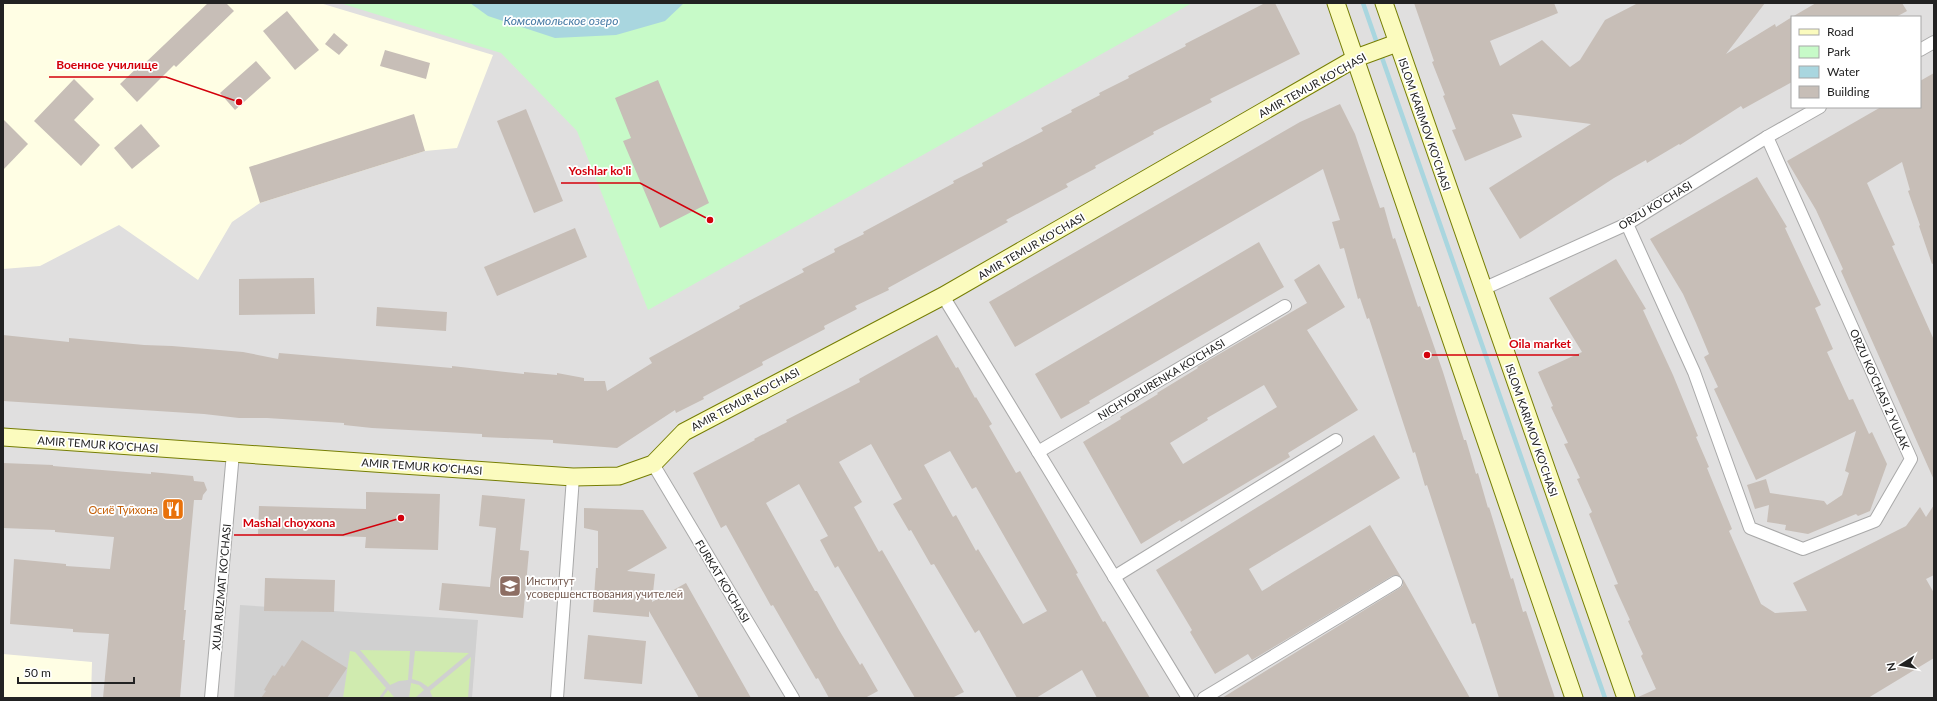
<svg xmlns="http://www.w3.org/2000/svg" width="1937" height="701" font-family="Lato,sans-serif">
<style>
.residential{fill:#e0dfdf;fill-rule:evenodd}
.education{fill:#fffee4}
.religious{fill:#d0d0d0}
.grass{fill:#d0ebaf}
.park{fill:#c7fac8}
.water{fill:#a9d6df}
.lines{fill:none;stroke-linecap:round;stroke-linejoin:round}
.stream{stroke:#a9d6df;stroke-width:4.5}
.building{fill:#c7beb7;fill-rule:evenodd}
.street-casing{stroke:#a9a9a9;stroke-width:14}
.secondary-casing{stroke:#767e04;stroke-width:19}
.street{stroke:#fff;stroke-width:12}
.secondary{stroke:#fbfbbe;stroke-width:17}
.labels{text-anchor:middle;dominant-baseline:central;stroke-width:3.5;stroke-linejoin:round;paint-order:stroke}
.street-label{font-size:11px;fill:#222;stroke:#fff}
.food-label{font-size:11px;fill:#c56008;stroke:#fff;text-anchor:end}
.education-label{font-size:11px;fill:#785e54;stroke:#fff;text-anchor:start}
.water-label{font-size:12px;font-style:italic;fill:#4579a4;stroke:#fff}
.leader{fill:none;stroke:#d3000b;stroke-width:1.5}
.callout-dot{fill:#d3000b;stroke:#fff;stroke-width:1.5}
.callout-label{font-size:12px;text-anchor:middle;font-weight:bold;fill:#d3000b;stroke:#fff;stroke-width:3.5;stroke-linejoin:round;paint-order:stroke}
</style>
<rect width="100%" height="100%" fill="#f2eee8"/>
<path class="residential" d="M3,3h1931v695h-1931zM1792,17h128v90h-128z"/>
<g class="education">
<polygon points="3,3 320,3 493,55 457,148 425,151 260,203 232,222 198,280 119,225 40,266 3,269"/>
<polygon points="3,654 92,662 91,698 3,698"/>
</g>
<polygon class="religious" points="240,605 478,620 472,698 234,698"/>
<g class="grass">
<polygon points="360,650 410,651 408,680 399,681 390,685"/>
<polygon points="350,651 355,652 386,688 379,698 343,698"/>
<polygon points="415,651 469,653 428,687 421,682 412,679"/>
<polygon points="471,657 468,698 433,698 430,691"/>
<polygon points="411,683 419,685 424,690 415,698 409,698"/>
<polygon points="388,690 395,698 382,698"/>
</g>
<polygon class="park" points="340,3 1192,3 648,310 577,131 501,53"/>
<polygon class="water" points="470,3 684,3 665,21 616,35 555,38 488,16"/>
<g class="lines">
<polyline class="stream" points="1363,3 1605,698"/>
</g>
<g class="building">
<polygon points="208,3 226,3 234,11 176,67 174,65 137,102 120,84 141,64 143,65"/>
<polygon points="1265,3 1275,3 1300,54 1210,99 1212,102 1153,132 1154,134 1095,166 1096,168 1066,184 1068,187 1006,220 1008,222 888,288 889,290 855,306 857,309 824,326 825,329 762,362 763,365 703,397 704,399 676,413 675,410 617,448 553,443 553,440 482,437 482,434 372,428 344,425 344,423 267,418 239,418 204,414 3,401 3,335 69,342 69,338 144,345 172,346 243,352 278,359 279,353 452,368 452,366 524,374 524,372 557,375 557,373 584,378 584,381 605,381 607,391 652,363 649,358 740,308 739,306 804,272 802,269 835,252 834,249 864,234 863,232 954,183 953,181 983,166 982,163 1043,131 1041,128 1072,112 1071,110 1100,95 1099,93 1129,78 1128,76 1186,46 1185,44"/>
<polygon points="1414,3 1554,3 1558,13 1490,41 1500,66 1542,40 1570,67 1580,60 1605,20 1638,3 1765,3 1726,54 1775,24 1776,27 1792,17 1792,82 1743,109 1741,106 1680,145 1679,144 1647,163 1646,160 1614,178 1520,239 1489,188 1591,124 1512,114 1522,137 1465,161 1452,130 1456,129 1443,96 1445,95 1432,62 1434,61"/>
<polygon points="1816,3 1902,3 1907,11 1896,17 1792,17"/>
<polygon points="287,11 319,50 295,70 263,31"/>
<polygon points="334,33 348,45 339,55 325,44"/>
<polygon points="385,50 430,63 426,79 380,66"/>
<polygon points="256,61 271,78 235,110 220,93"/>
<polygon points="1934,73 1934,263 1932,264 1919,226 1920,225 1908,191 1910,190 1902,162 1867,183 1895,245 1892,246 1934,340 1934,480 1841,271 1843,269 1816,210 1787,161 1881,107 1920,107 1920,81"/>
<polygon points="74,79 94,99 74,120 100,145 81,166 34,121"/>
<polygon points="658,80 709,203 660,228 623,141 631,138 615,98"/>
<polygon points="1340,104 1355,134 1380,208 1384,207 1393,239 1395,238 1418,307 1420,306 1443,372 1464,440 1466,440 1476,474 1478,473 1488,508 1489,507 1511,579 1513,578 1523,612 1526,611 1555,698 1499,698 1475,623 1472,624 1427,485 1425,486 1415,452 1413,453 1369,318 1367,319 1360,298 1358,299 1344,248 1340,249 1332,222 1340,220 1323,169 1015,347 989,302 1300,122"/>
<polygon points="526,109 563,201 534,213 497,121"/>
<polygon points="414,114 425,151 260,203 249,167"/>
<polygon points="3,119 28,144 3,170"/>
<polygon points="141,124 160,146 132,169 114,148"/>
<polygon points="1757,177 1787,227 1785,228 1821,305 1815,308 1833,349 1827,352 1849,400 1853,399 1869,434 1872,432 1887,464 1870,511 1858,516 1856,514 1808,534 1785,530 1786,525 1767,522 1769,505 1755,509 1747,485 1766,479 1770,493 1824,501 1827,505 1842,495 1849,473 1845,471 1856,431 1756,480 1714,389 1718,387 1704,357 1709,354 1696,323 1683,294 1650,239"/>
<polygon points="575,228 587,257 497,296 484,267"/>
<polygon points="1259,242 1284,287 1089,401 1090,403 1061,419 1035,374"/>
<polygon points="1616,259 1646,309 1643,310 1673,375 1698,436 1696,437 1709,467 1707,468 1732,529 1729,531 1761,604 1775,613 1807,611 1793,583 1906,526 1920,507 1926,517 1934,505 1934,575 1926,579 1934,593 1934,658 1868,698 1636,698 1656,689 1641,656 1643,654 1628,621 1630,620 1614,585 1618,584 1589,514 1592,512 1577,479 1580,478 1564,444 1568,443 1551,407 1553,406 1538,372 1582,352 1549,298"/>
<path d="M1319,264l26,43 -38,23 51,80 -70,43 2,4 -42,25 -67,40 -1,-2 -39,24 -58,-102 38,-23 -1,-2 38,-23 -1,-1 41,-25 -1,-1 110,-64 -13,-23zM1264,385l13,22 -94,57 -13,-21 38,-23 -1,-2z"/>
<polygon points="314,278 315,314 239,315 239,279"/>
<polygon points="377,307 447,312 446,331 376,326"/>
<path d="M937,335l19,33 2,-1 17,31 1,-1 16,27 -3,2 27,47 4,-2 58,102 -2,1 27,48 2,-1 45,77h-53l-15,-28 -46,28h-19l-38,-68 -4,3 -41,-69 -3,1 -20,-35 -2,1 -16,-27 9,-5 -31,-55 -32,18 23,40 -8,5 25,45 3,-2 82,142 -12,6h-37l-77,-132 -3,2 -15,-28 8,-4 -29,-52 -33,19 49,88h2l22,39 21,35 2,-2 16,28 -13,7h-36l-11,-20 -2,1 -43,-74 -2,1 -45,-81 -5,3 -28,-55 62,-33 -1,-1 33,-17 -1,-2 74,-38 -1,-3zM950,451l22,38 4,-2 71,124 -24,13 -45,-75 -2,2 -20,-36 -3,2 -29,-52z"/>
<polygon points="1374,435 1400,478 1249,569 1262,591 1370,525 1401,577 1396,575 1392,576 1252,660 1248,654 1215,674 1190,632 1192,630 1156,570"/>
<polygon points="3,463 53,465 53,466 151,474 151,472 193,476 194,481 204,482 207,490 203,495 202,500 194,500 184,610 186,610 183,640 185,640 180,698 103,698 109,634 73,632 73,629 10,624 14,559 66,564 66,566 110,569 114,537 55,532 55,530 3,528"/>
<polygon points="366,492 440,494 438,550 365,548 366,537 258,534 259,506 366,509"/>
<polygon points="482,495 525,499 520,550 529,551 523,618 439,610 442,583 490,587 496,528 479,526"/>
<polygon points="584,508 643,510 667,548 627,571 655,574 652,602 686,583 751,698 699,698 649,611 649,617 593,612 596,568 598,568 598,531 584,528"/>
<polygon points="265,578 335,580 334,612 264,611"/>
<polygon points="1403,579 1470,698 1222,698 1400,588 1403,585"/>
<polygon points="588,635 646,641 642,684 584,679"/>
<polygon points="302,640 347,668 327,698 261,698 266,691 264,690 273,675 275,676 282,665 284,667"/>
</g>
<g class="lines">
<g class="street-casing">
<g id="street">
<polyline points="1920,50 1934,42"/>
<polyline points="1627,224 1694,372 1750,528 1803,549 1875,521 1911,459 1767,137"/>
<polyline points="1483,289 1627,224 1767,137 1820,107"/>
<polyline points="943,296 1188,698"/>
<polyline points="1038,452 1285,306"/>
<polyline points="653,464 793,698"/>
<polyline points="1114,577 1336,440"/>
<polyline points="211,698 233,453"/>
<polyline points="557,698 573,477"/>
<polyline points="1204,698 1396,582"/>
</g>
</g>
<g class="secondary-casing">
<g id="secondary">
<polyline points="1336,3 1574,698"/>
<polyline points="1384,3 1626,698"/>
<polyline points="3,437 573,477 619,476 653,464 684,432 943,296 1356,58 1397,43"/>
</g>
</g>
<use href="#street" class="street"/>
<use href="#secondary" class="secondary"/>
</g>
<defs>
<g id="restaurant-square" transform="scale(1.15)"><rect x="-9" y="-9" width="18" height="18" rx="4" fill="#e8710a" stroke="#fff"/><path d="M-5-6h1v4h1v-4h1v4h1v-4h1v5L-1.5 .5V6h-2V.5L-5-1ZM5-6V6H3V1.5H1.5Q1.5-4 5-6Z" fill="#fff"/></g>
<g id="university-square" transform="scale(1.15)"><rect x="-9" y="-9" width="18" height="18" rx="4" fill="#8d6e63" stroke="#fff"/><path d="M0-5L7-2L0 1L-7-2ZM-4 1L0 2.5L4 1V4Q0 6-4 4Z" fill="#fff"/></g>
</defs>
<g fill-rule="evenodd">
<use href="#restaurant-square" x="173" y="509"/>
<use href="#university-square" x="510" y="586"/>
</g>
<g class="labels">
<g class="street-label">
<text transform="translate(1312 85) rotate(-29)">AMIR TEMUR KO'CHASI</text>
<text transform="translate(1425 124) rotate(71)">ISLOM KARIMOV KO'CHASI</text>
<text transform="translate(1655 205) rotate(-31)">ORZU KO'CHASI</text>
<text transform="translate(1031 246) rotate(-30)">AMIR TEMUR KO'CHASI</text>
<text transform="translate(1161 379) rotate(-31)">NICHYOPURENKA KO'CHASI</text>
<text transform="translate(1880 389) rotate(66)">ORZU KO'CHASI 2 YULAK</text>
<text transform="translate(745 399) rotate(-28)">AMIR TEMUR KO'CHASI</text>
<text transform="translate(1532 430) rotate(71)">ISLOM KARIMOV KO'CHASI</text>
<text transform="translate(98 444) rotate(4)">AMIR TEMUR KO'CHASI</text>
<text transform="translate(422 466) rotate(4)">AMIR TEMUR KO'CHASI</text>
<text transform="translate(723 581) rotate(59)">FURKAT KO'CHASI</text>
<text transform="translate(221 587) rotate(-85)">XUJA RUZMAT KO'CHASI</text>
</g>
<g class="food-label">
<text x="158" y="509">Осиё Туйхона</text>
</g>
<g class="education-label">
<text x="526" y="580">Институт<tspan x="526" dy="13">усовершенствования учителей</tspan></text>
</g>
<g class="water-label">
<text x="561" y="20">Комсомольское озеро</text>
</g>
</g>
<path class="leader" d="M239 102L166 77H49M710 220L640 183H561M1427 355L1501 355H1579M401 518L343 535H234"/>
<g class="callout-dot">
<circle cx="239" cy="102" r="4"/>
<circle cx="710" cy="220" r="4"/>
<circle cx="1427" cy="355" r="4"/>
<circle cx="401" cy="518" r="4"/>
</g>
<g class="callout-label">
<text x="107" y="69">Военное училище</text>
<text x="600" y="175">Yoshlar ko'li</text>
<text x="1540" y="348">Oila market</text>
<text x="289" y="527">Mashal choyxona</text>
</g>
<rect width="1937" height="701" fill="none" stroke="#222222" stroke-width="8"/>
<rect x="1791" y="16" width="130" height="92" fill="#ffffff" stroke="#a7a7a7"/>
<rect x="1799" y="29" width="20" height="6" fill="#fbfbbe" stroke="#a7a7a7"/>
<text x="1827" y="36" font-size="12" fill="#222222">Road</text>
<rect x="1799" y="46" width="20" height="12" fill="#c7fac8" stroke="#a7a7a7"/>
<text x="1827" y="56" font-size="12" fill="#222222">Park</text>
<rect x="1799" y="66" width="20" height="12" fill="#a9d6df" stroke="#a7a7a7"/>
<text x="1827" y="76" font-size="12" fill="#222222">Water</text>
<rect x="1799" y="86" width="20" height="12" fill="#c7beb7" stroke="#a7a7a7"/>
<text x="1827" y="96" font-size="12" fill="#222222">Building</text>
<g transform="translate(1901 665) rotate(259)" stroke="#ffffff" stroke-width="3" paint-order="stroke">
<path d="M0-3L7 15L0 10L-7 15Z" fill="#222222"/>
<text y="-6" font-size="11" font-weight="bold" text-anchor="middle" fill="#222222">N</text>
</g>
<path d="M18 677v6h116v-6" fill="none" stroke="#222222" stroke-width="2"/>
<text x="24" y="677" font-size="12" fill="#222222" stroke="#ffffff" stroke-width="3" paint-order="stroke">50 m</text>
</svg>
